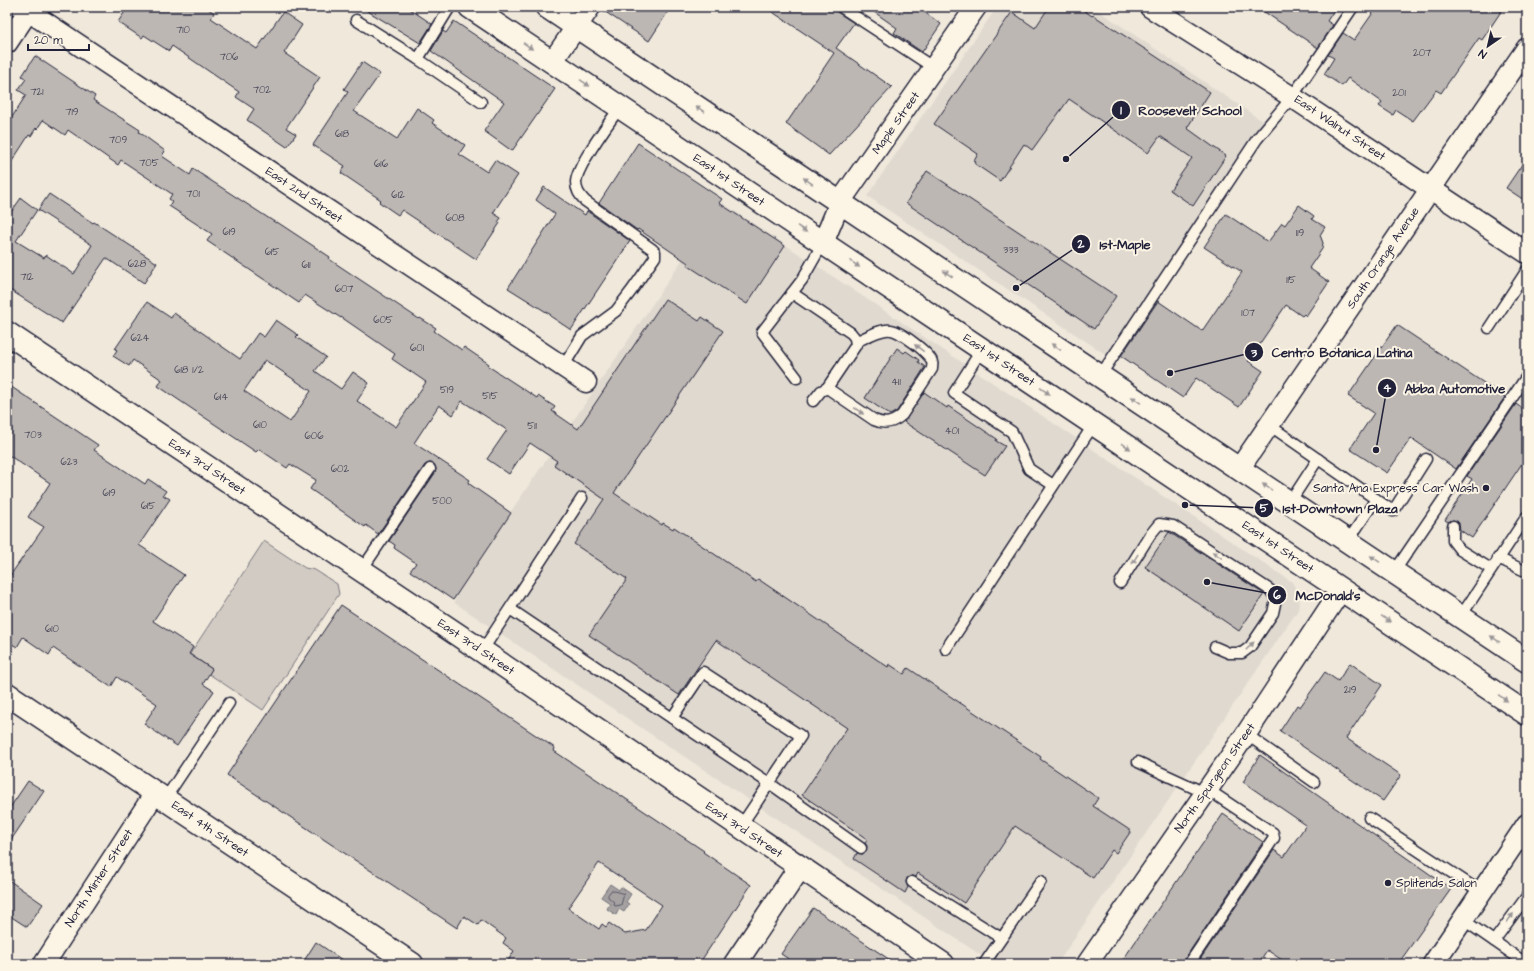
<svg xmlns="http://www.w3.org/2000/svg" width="1534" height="971" font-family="'Architects Daughter',sans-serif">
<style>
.built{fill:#e0d9cf}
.green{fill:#d1cbc3;stroke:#7a767f}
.water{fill:#a6a2a2;stroke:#716f79}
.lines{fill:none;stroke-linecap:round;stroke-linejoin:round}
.shore{stroke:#575564;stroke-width:1}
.building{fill:#bcb7b3;stroke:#22223b;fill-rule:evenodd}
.lane-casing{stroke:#22223b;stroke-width:13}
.street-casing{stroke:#22223b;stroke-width:23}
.secondary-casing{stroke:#22223b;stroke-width:25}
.lane{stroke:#fcf5e5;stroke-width:10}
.street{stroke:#fcf5e5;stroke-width:20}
.secondary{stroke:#fcf5e5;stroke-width:22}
.oneway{fill:#9a9698}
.poi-dot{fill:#22223b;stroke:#fcf5e5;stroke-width:1.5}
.labels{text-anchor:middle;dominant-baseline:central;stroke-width:4;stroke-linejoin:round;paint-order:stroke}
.number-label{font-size:10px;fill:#484759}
.street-label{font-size:12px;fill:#22223b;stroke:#fcf5e5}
.poi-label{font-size:12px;fill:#22223b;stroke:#fcf5e5;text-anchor:end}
.leader{fill:none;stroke:#22223b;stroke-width:1.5}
.callout-dot{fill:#22223b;stroke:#fcf5e5;stroke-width:1.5}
.mark-label{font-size:12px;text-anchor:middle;font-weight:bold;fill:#fff}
.callout-label{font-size:13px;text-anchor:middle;font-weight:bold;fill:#22223b;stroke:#fcf5e5;stroke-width:4;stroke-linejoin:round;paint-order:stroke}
</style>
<rect width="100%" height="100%" fill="#efe8db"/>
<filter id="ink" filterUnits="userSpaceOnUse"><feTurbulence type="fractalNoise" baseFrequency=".025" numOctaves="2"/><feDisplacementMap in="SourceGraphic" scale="8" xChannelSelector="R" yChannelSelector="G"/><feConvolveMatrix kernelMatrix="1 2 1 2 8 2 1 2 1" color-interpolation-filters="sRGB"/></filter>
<g filter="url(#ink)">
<g class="built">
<polygon points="997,7 1093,7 1264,122 1154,293 1111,358 867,196"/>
<polygon points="721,202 1292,582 1300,597 1298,610 1057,964 994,964 455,603 454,594 617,357"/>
</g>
<polygon class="green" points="264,541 305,568 315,570 337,584 339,594 263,710 209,674 212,669 190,654"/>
<polygon class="water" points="610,884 619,890 621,887 631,894 626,902 629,904 624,912 619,909 616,915 607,909 610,903 601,897"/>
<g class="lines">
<polygon class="shore" points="612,890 624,894 621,905 615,906 613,901 608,897 608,895"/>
</g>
<g class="building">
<polygon points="128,7 206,7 214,13 211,18 257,49 283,12 302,25 284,53 320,77 286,128 296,134 287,147 247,120 254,109 236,97 239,92 172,46 169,51 144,35 142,38 118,22"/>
<polygon points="361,7 407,7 432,24 420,43"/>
<polygon points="601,7 671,7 649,41 601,9"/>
<polygon points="765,7 835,7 837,12 854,23 836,48 892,87 829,155 786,124 834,53"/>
<polygon points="867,7 917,7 941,24 922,52 894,33 897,28"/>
<polygon points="1049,7 1079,7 1092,16 1093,15 1210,92 1187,128 1226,156 1193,206 1170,190 1192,158 1160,136 1148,153 1069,99 1032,150 1024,144 1000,181 975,164 976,162 974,161 978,154 934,124 1012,12 1035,28"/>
<polygon points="1257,7 1336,7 1327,21 1333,25 1318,48"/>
<polygon points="1377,7 1504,7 1482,40 1479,38 1441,93 1436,90 1413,121 1396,110 1393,115 1379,106 1382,102 1348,78 1342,86 1324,74 1334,58 1328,55 1343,33 1354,40"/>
<polygon points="454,21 555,89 512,151 484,131 504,102 431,51 443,31 446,33"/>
<path d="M35,56l60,40 -2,4 47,30 -1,2 26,19 -3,5 28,19 3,-6 83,54 1,-1 53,35 -1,2 90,60 1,-1 16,10 -2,3 28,19 2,-3 25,17 -1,2 49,32 1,-2 17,11 -3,4 26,18 87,-130 34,22 3,-4 21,14 -109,162 48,32 1,-2 10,6 1,-2 82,55 2,-3 130,88 1,-3 15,10 4,-6 133,89 -1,2 58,39 -5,8 38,25 -15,22 -4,-3 -19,28 -78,-52 -51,77 -46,-30 -2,4 -4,-1 -5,2 -1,4 2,5 -3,6 -51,-34 3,-6 6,1 3,-3 1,-5 -2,-3 2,-4 -65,-44 45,-67 -131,-88 -37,55 -90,-60 38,-56 -53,-35 30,-45 -50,-34 3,-4 -27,-18 -21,31 -22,-15 20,-29 -45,-29 -9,14 -14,-10 -25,38 56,37 -2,3 43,30 -58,87 -43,-29 6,-8 -22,-15 1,-3 -6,-4 46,-68 1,-4 -2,-5 -4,-1 -5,2 -47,69 -12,-9 -1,2 -55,-38 6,-9 -26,-16 -3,4 -28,-19 -3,3 -98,-66 4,-6 -29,-20 -4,6 -16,-10 4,-6 -2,-1 32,-47 24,16 3,-5 66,46 18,-26 6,4 12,-17 22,15 -2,2 30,20 -11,14 26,18 12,-17 16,11 -12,18 39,26 30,-45 -34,-23 3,-5 -54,-37v1l-36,-23 -6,8 -92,-62 5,-7 -43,-28 3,-5 -3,-2 3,-5 -51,-34 -3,5 -50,-35 -3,5 -22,-15 -6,9 -1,-1 -5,8 -2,-1 -22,34v-44l19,-30 -8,-5 8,-11 -4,-3zM265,360l46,31 -21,31 -46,-31z"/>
<polygon points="362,62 380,74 354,111 397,139 417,108 434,120 432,123 465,145 459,154 487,172 495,160 518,175 493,213 501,218 498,222 500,223 476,259 402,210 398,215 379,202 381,200 341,173 345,166 313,145 348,92 344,89"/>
<polygon points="638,143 722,199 719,203 785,246 747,304 687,265 688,263 638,229 637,230 599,203"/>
<polygon points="1527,157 1527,202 1506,188"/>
<polygon points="927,171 1116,296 1094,329 906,203"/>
<polygon points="544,187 585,215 587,211 630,241 571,330 550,316 551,315 508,288 555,214 536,200"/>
<polygon points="49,194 93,223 94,222 157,263 144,283 106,258 62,323 7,288 7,218 21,198 37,210 16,241 44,258 46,255 74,274 92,245 38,210"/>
<polygon points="1299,205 1314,216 1312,219 1325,227 1320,235 1323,243 1322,249 1309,268 1329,282 1306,316 1304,314 1302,316 1286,305 1248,361 1263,371 1239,407 1196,378 1183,398 1121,356 1158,301 1202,331 1242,272 1204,247 1226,214 1268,242 1282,223 1285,225"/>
<polygon points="1397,325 1505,397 1456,469 1411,438 1387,473 1350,449 1374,413 1348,396"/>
<polygon points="897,348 904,353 906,351 919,360 918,362 925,367 897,411 890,415 865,398"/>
<polygon points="7,384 98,445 94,450 145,484 148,479 166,491 163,495 170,499 139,545 184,575 153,621 193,647 189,654 212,669 203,684 214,691 177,746 144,724 157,704 117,677 111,687 53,648 49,655 23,637 17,647 7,641 7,580 44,527 28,517 50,483 7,454"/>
<polygon points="924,392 947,408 948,406 997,439 996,441 1005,446 985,475 904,422"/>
<polygon points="1516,404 1527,412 1527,456 1472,538 1460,530 1459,523 1457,521 1453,520 1448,522 1445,520 1472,479 1467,476"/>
<polygon points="1169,532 1264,594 1239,631 1145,567"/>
<path d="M341,605l214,143 -1,3 150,100 -1,1 48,33 -52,79h-193l8,-13 -11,-8 3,-5 -25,-18 -3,5 -14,-9 -7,12 -230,-153zM599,863l63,42 -16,25 -21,4 -16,-11 -3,4 -4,-3 -3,5 -31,-21z"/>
<polygon points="1350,663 1382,685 1346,738 1401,775 1383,801 1280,731 1297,705 1300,707 1325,672 1338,681"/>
<polygon points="1260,755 1451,889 1398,964 1288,964 1267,950 1258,964 1197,964 1274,850 1284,857 1306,825 1243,782"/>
<polygon points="28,781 44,791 7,846 7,812"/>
<polygon points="1223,814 1263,842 1184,960 1183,964 1120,964"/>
<polygon points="7,879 43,904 27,927 7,914"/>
<polygon points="813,908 896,964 796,964 781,954"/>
<polygon points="316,942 348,964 302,964"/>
</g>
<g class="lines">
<g class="lane-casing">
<g id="lane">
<polyline points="841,7 934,68"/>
<polyline points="356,20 418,59 450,7"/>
<polyline points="418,59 481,102"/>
<polyline points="792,293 851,333 855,338 856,345 827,388 821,391 813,401"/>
<polyline points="1489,328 1527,270"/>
<polyline points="982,349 954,393 1012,432 1029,469 1053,485"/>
<path d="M563,367l19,-31 34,-25 16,-21 23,-33v-5l-3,-3 -67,-48c-5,-6 -9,-10 -9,-19 1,-17 33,-59 44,-75"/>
<polyline points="1100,376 1257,139 1292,97 1353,7"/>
<polyline points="797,378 762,332 802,280 823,243"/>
<path d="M827,388l47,32c11,5 19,3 28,-5l30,-46c0,-3 1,-5 0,-7 -1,-8 -32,-31 -41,-32 -9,-2 -27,8 -35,12"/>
<polyline points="1269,425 1393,511 1426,459"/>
<polyline points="1290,502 1318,459"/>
<polyline points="1453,526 1453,541 1460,550 1491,569"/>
<polyline points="1348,541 1376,499"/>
<polyline points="1498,558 1527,572"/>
<polyline points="361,571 430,469"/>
<polyline points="1394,572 1527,376"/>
<polyline points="1120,583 1150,535 1159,524 1173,526 1270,590 1276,599 1273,613 1250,647 1242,653 1229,653 1215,647"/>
<polyline points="510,609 672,718"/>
<polyline points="1461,616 1527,516"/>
<polyline points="946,649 1094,424"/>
<polyline points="482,651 582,498"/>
<polyline points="1246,734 1314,782"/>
<polyline points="1138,762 1205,793"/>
<polyline points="165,799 229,703"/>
<polyline points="1369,818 1481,892"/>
<polyline points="740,827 801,736 703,672 672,718 769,783 861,848"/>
<polyline points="912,882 1001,938"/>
<polyline points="1462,919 1527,964"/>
<polyline points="1494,941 1527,896"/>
<polyline points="984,964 1041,881"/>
<polyline points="1189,964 1274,838 1273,833 1207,789"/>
</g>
</g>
<g class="street-casing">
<g id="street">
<polyline points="22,7 586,382"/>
<polyline points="1150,7 1292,97 1527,253"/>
<polyline points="7,43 31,7"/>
<polyline points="552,62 590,7"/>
<polyline points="823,243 840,202 976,7"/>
<polyline points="1239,469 1527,48"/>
<polyline points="44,964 155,793"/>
<polyline points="1087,964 1246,734 1341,590"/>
<polyline points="1433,964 1527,824"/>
</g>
</g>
<g class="secondary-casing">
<g id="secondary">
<polyline points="470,7 1527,714"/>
<polyline points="547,7 1527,661"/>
<polyline points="7,333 482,651 943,964"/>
<polyline points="7,694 412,964"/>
<polyline points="735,964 800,867"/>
</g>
</g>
<use href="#lane" class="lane"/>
<use href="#street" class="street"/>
<use href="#secondary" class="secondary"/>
</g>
<defs><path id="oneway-solid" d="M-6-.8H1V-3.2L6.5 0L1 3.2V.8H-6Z"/></defs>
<g class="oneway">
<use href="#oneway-solid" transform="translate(528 46) rotate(34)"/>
<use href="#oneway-solid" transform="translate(585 83) rotate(34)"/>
<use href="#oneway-solid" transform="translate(700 109) rotate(-146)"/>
<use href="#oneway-solid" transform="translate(808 181) rotate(-146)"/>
<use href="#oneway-solid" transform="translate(802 229) rotate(34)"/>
<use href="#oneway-solid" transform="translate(855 264) rotate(34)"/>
<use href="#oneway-solid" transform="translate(948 274) rotate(-146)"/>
<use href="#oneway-solid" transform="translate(1056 347) rotate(-146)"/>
<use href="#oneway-solid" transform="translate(919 348) rotate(-143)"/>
<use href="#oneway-solid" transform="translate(1045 391) rotate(34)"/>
<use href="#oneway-solid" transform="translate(1136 400) rotate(-146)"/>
<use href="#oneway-solid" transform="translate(859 411) rotate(35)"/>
<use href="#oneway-solid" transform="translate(1126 446) rotate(34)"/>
<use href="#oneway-solid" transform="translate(1267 487) rotate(-146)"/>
<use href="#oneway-solid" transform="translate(1217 555) rotate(-146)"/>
<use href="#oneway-solid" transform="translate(1135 559) rotate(121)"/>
<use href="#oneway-solid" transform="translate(1375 559) rotate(-146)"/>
<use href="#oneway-solid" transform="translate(1386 619) rotate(34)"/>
<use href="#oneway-solid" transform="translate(1495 639) rotate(-146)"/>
<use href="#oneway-solid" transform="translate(1250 646) rotate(-46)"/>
<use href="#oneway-solid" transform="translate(1503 698) rotate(34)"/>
<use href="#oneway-solid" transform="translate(1510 918) rotate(-54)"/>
</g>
</g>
<g class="poi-dot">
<circle cx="1486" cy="488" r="4"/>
<circle cx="1388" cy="883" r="4"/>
</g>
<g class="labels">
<g class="number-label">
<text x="183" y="30">710</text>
<text x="1422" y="53">207</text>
<text x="229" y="57">706</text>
<text x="262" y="90">702</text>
<text x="37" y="92">721</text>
<text x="1399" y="93">201</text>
<text x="72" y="112">719</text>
<text x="342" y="134">618</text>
<text x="118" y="140">709</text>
<text x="149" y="163">705</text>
<text x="381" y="164">616</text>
<text x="193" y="194">701</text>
<text x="398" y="195">612</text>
<text x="455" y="218">608</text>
<text x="229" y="232">619</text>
<text x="1300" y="233">119</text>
<text x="1011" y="250">333</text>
<text x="272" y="252">615</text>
<text x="137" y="264">628</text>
<text x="306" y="265">611</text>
<text x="27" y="277">712</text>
<text x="1291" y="280">115</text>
<text x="344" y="289">607</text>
<text x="1248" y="313">107</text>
<text x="383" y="320">605</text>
<text x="140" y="338">624</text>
<text x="417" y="348">601</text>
<text x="189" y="370">618 1/2</text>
<text x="896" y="382">411</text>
<text x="447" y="390">519</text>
<text x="490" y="396">515</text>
<text x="221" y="397">614</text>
<text x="260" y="425">610</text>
<text x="532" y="426">511</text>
<text x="952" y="431">401</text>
<text x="33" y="435">703</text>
<text x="314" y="436">606</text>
<text x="69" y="462">623</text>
<text x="340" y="469">602</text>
<text x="109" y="493">619</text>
<text x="442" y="501">500</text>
<text x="148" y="506">615</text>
<text x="52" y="629">610</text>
<text x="1350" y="690">219</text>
</g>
<g class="street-label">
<text transform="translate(896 123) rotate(-55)">Maple Street</text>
<text transform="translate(1340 128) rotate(34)">East Walnut Street</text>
<text transform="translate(729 180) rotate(34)">East 1st Street</text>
<text transform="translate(304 195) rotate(34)">East 2nd Street</text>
<text transform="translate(1383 258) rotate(-56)">South Orange Avenue</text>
<text transform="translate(999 360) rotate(34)">East 1st Street</text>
<text transform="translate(207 467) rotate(34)">East 3rd Street</text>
<text transform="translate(1278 547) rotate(34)">East 1st Street</text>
<text transform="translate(476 647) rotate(34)">East 3rd Street</text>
<text transform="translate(1215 778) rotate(-55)">North Spurgeon Street</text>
<text transform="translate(210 829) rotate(34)">East 4th Street</text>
<text transform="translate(744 830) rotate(34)">East 3rd Street</text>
<text transform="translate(99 878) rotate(-57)">North Minter Street</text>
</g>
<g class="poi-label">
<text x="1478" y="488">Santa Ana Express Car Wash</text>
<text x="1396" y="883" text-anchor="start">Splitends Salon</text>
</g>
</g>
<path class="leader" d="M1066 159L1121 110M1016 288L1081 244M1170 373L1254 352M1376 450L1387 388M1185 505L1264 508M1207 582L1277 595"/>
<g class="callout-dot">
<circle cx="1066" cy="159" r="4"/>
<circle cx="1016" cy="288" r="4"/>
<circle cx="1170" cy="373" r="4"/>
<circle cx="1376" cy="450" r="4"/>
<circle cx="1185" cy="505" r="4"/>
<circle cx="1207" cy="582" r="4"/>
<circle cx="1121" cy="110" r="10"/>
<circle cx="1081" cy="244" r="10"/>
<circle cx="1254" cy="352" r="10"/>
<circle cx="1387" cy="388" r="10"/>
<circle cx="1264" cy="508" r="10"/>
<circle cx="1277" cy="595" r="10"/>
</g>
<g class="mark-label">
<text x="1121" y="114">1</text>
<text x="1081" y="248">2</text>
<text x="1254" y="357">3</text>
<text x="1387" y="392">4</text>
<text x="1264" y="512">5</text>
<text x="1277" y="599">6</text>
</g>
<g class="callout-label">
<text x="1190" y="115">Roosevelt School</text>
<text x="1125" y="249">1st-Maple</text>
<text x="1342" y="357">Centro Botanica Latina</text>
<text x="1455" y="393">Abba Automotive</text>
<text x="1340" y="513">1st-Downtown Plaza</text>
<text x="1328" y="600">McDonald's</text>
</g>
<rect width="1534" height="971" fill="none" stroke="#fcf5e5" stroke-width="24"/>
<rect x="12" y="12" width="1510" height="947" fill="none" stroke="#22223b" stroke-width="1.5" filter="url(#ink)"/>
<g transform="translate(1488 46) rotate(214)" stroke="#fcf5e5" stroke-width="3" paint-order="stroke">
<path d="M0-3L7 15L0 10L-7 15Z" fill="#22223b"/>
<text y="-6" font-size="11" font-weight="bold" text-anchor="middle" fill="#22223b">N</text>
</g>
<path d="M28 44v6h61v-6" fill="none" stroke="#22223b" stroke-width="2"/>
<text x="34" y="44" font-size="12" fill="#22223b" stroke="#fcf5e5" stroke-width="3" paint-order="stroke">20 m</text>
</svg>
